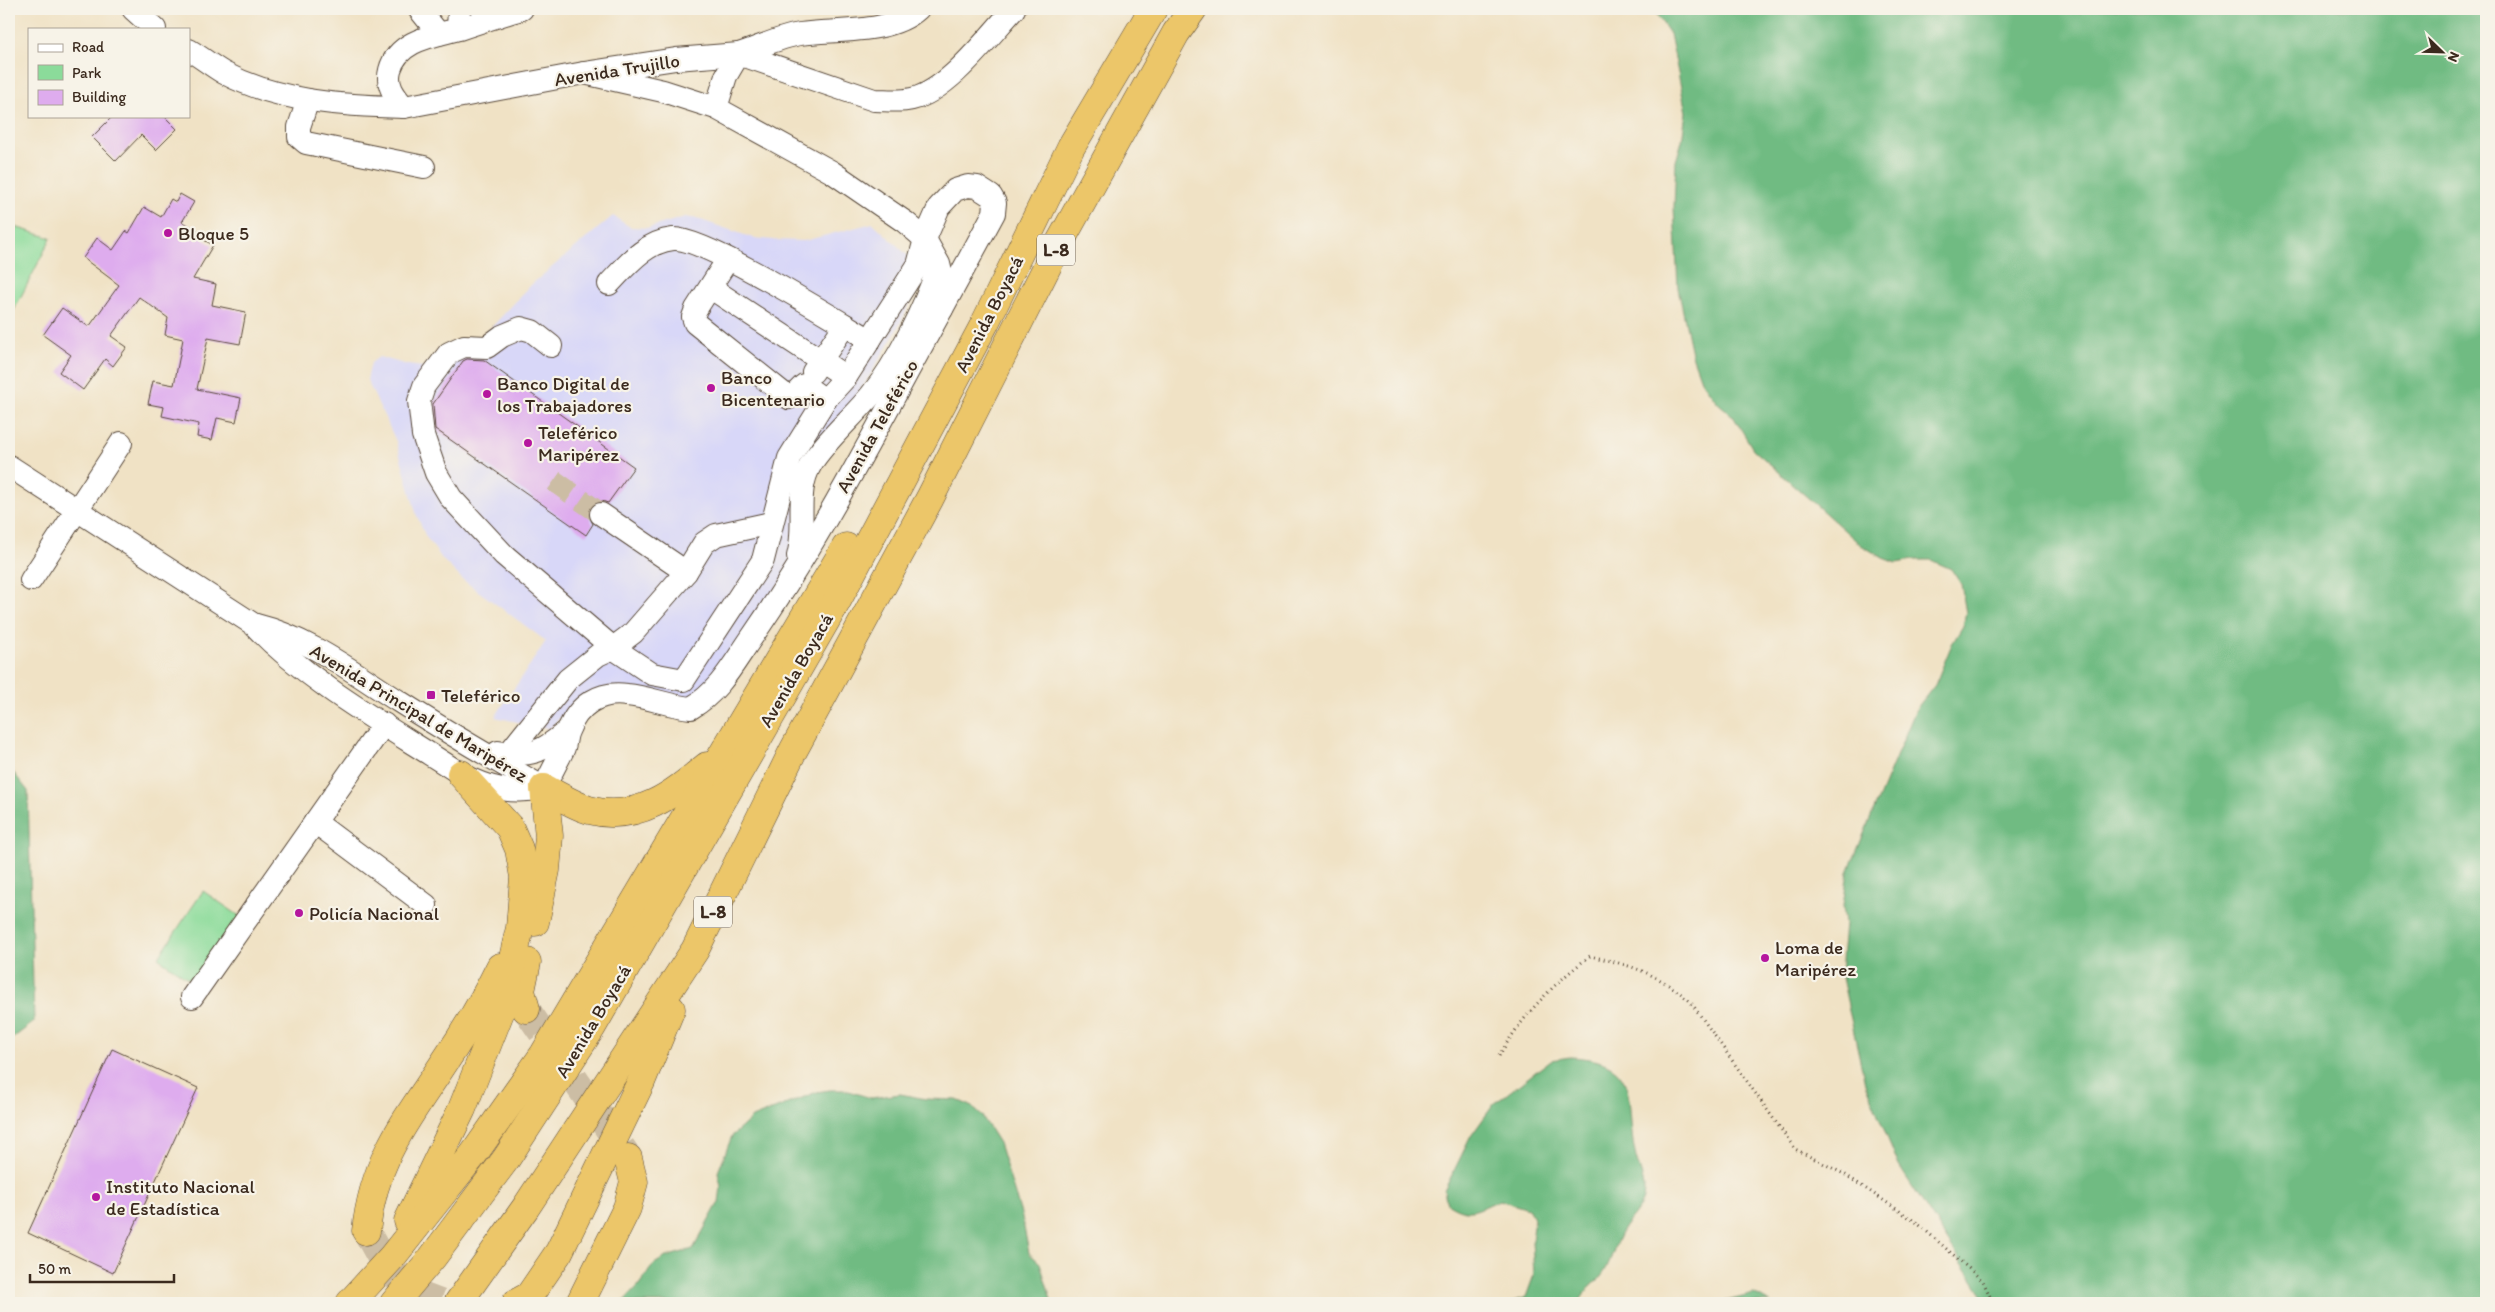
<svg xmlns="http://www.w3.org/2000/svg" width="2495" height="1312" font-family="Itim,sans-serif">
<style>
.built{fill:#d8d7f8}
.green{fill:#8bdb9a;stroke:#63825c}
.forest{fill:#70bb82;stroke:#567250}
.building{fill:#deacee}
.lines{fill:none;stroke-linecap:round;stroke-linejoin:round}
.minor-tunnel{stroke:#ccbda4;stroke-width:22;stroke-dasharray:22 11;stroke-linecap:butt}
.highway-tunnel{stroke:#ccbda4;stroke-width:28;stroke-dasharray:28 14;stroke-linecap:butt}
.minor-casing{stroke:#564637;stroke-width:24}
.highway-casing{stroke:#564637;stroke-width:29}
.path{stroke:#564637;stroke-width:3;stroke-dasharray:1 4;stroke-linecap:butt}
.minor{stroke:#fff;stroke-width:22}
.highway{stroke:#ecc669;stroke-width:28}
.poi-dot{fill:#b5179e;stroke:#f7f3e8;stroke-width:2}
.labels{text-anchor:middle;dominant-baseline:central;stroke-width:4.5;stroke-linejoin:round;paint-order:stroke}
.shield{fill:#f7f3e8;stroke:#73665b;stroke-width:1}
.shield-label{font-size:18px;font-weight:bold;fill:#3b2a1e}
.street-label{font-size:19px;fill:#3b2a1e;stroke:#f7f3e8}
.poi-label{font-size:19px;fill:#3b2a1e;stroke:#f7f3e8;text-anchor:start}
</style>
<rect width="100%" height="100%" fill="#f7f3e8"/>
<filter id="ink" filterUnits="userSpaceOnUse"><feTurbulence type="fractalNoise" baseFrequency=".02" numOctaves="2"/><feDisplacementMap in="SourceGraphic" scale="10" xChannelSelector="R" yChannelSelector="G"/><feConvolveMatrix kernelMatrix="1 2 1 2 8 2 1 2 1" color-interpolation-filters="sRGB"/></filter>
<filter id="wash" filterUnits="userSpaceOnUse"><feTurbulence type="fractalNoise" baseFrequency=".0096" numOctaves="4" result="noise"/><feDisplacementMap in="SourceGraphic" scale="20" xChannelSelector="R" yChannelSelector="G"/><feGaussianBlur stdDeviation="1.12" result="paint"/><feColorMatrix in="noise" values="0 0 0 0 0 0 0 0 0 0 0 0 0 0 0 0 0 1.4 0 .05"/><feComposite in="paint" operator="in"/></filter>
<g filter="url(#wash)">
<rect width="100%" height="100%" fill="#f0e2c5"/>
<polygon class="built" points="613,216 630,227 648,228 685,217 698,219 753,238 773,240 804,241 873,223 918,265 921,273 917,290 894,335 864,385 803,465 789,570 716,676 686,701 656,698 567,711 549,729 495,717 546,641 463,580 443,560 426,537 417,516 396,441 367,380 371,363 379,357 408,365 439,369 460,356 489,330 532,284"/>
<g class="green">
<polygon points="9,225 51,238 9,320"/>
<polygon points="203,891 241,917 196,984 158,958"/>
</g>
<g class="forest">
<polygon points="1653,9 2073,9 2080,13 2085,9 2486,9 2486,1303 1988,1303 1899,1166 1865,1083 1841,973 1845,923 1843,905 1848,872 1916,709 1935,685 1952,644 1963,626 1966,613 1961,584 1951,569 1931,560 1913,560 1896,563 1883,558 1861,545 1753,449 1733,416 1717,402 1701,380 1693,358 1678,288 1674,207 1676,161 1682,141 1686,112 1670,34"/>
<polygon points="9,767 28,791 34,1022 9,1041"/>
<path d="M1570,1057c74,3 54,44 65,96 3,16 12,28 8,45 -3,14 -15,22 -22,35 -7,13 -10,29 -18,41 -8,11 -20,17 -25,29h-70l18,-6 8,-22 -2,-35 3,-20 -7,-11 -28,-9c-23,9 -30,18 -53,3l-3,-12 27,-55 23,-32 57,-44z"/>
<polygon points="830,1090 845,1090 871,1098 900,1094 926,1099 957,1100 971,1106 982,1116 999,1143 1022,1217 1029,1253 1040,1263 1052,1303 622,1303 638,1286 654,1264 666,1257 693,1249 719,1202 721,1187 718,1172 732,1136 752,1118 817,1092"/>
<polygon points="1754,1294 1770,1303 1719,1303"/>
</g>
<g id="blocks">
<g class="building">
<polygon points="113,116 164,116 177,129 156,150 141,135 116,161 92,137"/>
<polygon points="180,194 194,202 182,222 207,235 204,240 213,245 193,279 216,284 212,305 246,312 240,344 208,338 197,389 241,398 236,422 217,418 212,440 197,437 199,424 162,416 164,407 148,404 153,381 174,385 183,339 165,335 168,318 139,297 111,336 127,347 113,366 105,359 83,390 59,372 71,355 43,335 62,308 89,327 119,285 83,258 97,238 113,250 126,231 129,233 144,207 161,217 171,199 176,202"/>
<polygon points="467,359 484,360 634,467 608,503 602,501 590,506 588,514 593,524 586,535 435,429 433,404 463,361"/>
<polygon points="112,1049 198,1088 113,1273 28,1233"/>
</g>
</g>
</g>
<g filter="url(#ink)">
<use href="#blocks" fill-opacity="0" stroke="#564637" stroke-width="1"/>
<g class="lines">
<polyline class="minor-tunnel" points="554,481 601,514"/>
<g class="highway-tunnel">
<polyline points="526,1009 626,1154"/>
<polyline points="366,1231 385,1265 414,1293 440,1303"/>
</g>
<g class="minor-casing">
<g id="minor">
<polyline points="133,9 155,29"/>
<polyline points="419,9 439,34"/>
<polyline points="458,29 459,9"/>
<path d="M189,50c12,7 23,16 35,23 55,29 120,33 180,34l180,-34 92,-14 63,-5 135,46c12,0 26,2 38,-1 36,-8 77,-63 102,-90"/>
<path d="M739,54c19,-6 41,-17 61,-20 35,-5 90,1 118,-25"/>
<polyline points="308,100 299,127 299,137 306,143 424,167"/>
<path d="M404,107c-10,-12 -18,-22 -14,-37 8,-30 43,-34 69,-41 21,-7 42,-14 63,-20"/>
<polyline points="716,108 726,76 739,54"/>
<polyline points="728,259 696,309 693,317 695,323 789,398 793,396 804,385 825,400"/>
<path d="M609,284c18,-19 36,-42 64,-45 29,-3 165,82 197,101"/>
<polyline points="711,288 846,377"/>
<polyline points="551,346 532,331 521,328 502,336 487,347 464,346 449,353 424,386 419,401 423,435 436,473 451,498 504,555 613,648 652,674 684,680 763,560 789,458 825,400 846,377 918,265 925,239 939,207 955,190 968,186 977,187 991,196 995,203 994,213 942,309"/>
<polyline points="813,372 845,325"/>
<path d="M9,466l244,158c59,62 136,103 208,150 30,15 49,20 83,14"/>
<polyline points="601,514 686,572"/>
<path d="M798,556c9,-31 -4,-64 13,-92 13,-22 43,-48 60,-69 27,-33 53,-87 67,-127"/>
<polyline points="31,580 121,443"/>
<path d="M256,625c53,13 98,48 144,77 47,30 95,58 144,86"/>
<path d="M498,752c32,6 44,0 69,-21"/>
<polyline points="508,754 568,679 598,655 613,648 633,633 686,572 704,543 716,535 771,523"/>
<path d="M544,788c6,-13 13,-26 19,-38 3,-6 2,-13 5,-19 10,-26 31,-40 59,-36 22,2 42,11 64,13 28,-16 43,-45 61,-71 72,-104 129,-218 190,-328l2,-24 -5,-21 -14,-25 -20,-17 -73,-50 -116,-64 -53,-17 -79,-18"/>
<polyline points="315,822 426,905"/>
<polyline points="192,997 384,724"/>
</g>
</g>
<g class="highway-casing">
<g id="highway">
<path d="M544,788c14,7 29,17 45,22 49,13 84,-16 118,-44"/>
<polyline points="535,922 546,870 549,836 544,788"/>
<polyline points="526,1009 521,991 527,962"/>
<polyline points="408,1221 462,1109 501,1010 520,928 524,877 519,849 510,828 461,774"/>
<path d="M366,1231c8,-73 40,-110 78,-168 21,-31 40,-63 56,-96"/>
<polyline points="350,1303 392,1257 473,1155 544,1054 846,547"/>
<polyline points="394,1303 432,1258 506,1159 592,1027 837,601 985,323 1071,147 1153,9"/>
<polyline points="458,1303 526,1207 695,950 793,751 930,498 1055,251 1176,33 1193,9"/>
<polyline points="516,1303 529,1296 559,1252 641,1082 671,1009"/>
<polyline points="580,1303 627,1208 634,1182 628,1158"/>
</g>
</g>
<path class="path" d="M1499,1056c23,-40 54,-72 91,-100 41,9 67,17 100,45l105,148 49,25 72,48 67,59 10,22"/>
<use href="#minor" class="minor"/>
<use href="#highway" class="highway"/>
</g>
</g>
<g class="poi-dot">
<circle cx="168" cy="233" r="5"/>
<circle cx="711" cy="388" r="5"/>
<circle cx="487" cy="394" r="5"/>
<circle cx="528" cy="443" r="5"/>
<rect x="426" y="690" width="10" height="10" rx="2.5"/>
<circle cx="299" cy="913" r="5"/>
<circle cx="1765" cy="958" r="5"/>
<circle cx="96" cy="1197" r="5"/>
</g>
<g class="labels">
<g class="shield">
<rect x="1037" y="234.5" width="38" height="31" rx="4"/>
<rect x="694" y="896.5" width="38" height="31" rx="4"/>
</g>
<g class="shield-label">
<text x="1056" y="250">L-8</text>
<text x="713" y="912">L-8</text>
</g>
<g class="street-label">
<text transform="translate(617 70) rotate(-9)">Avenida Trujillo</text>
<text transform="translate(989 314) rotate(-63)">Avenida Boyacá</text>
<text transform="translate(877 426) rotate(-61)">Avenida Teleférico</text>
<text transform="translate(796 670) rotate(-60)">Avenida Boyacá</text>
<text transform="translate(419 713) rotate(31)">Avenida Principal de Maripérez</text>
<text transform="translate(593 1021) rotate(-59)">Avenida Boyacá</text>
</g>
<g class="poi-label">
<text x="178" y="233">Bloque 5</text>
<text x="721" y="377">Banco<tspan x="721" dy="22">Bicentenario</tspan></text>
<text x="497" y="383">Banco Digital de<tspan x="497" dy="22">los Trabajadores</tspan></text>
<text x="538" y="432">Teleférico<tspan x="538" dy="22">Maripérez</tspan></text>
<text x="441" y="695">Teleférico</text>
<text x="309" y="913">Policía Nacional</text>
<text x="1775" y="947">Loma de<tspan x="1775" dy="22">Maripérez</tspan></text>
<text x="106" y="1186">Instituto Nacional<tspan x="106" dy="22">de Estadística</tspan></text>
</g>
</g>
<rect width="2495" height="1312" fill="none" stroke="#f7f3e8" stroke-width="30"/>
<rect x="28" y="28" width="162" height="90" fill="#f7f3e8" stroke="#aca397"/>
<rect x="38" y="44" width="25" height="8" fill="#ffffff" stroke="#aca397"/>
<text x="72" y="52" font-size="15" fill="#3b2a1e">Road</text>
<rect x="38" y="65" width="25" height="15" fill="#8bdb9a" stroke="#aca397"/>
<text x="72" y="78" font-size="15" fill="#3b2a1e">Park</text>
<rect x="38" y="90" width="25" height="15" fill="#deacee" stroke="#aca397"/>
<text x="72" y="102" font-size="15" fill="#3b2a1e">Building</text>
<g transform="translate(2442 52) rotate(113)" stroke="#f7f3e8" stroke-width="4" paint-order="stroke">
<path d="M0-4L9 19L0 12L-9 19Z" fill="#3b2a1e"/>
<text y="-8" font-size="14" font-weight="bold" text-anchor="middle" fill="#3b2a1e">N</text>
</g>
<path d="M30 1274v8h144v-8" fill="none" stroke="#3b2a1e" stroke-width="2.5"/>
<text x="38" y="1274" font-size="15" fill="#3b2a1e" stroke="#f7f3e8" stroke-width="4" paint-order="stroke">50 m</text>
</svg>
